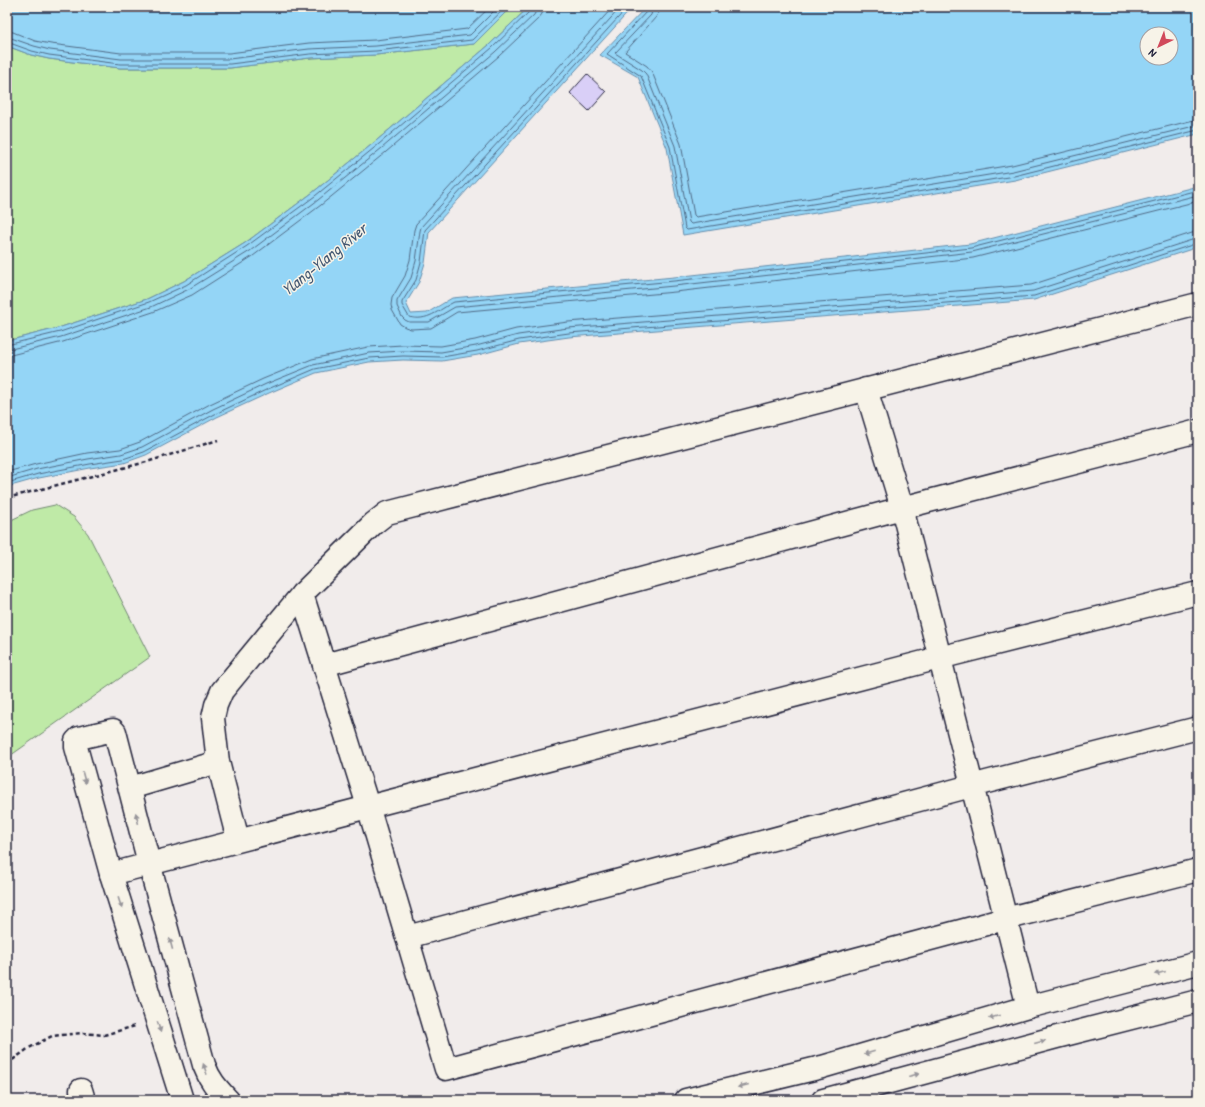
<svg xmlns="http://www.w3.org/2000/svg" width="1205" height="1107" font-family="'Patrick Hand',sans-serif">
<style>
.green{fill:#bfeaa7;stroke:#708671}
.water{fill:#94d5f6;stroke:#668dab;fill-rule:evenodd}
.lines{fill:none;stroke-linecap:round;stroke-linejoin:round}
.shore{stroke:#506a86;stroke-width:1}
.building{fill:#d9cff7;stroke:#22223b}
.minor-casing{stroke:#22223b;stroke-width:25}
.path{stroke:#22223b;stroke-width:2.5;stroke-dasharray:4 3;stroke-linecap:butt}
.minor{stroke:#f7f3e8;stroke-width:22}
.oneway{fill:#97959a}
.labels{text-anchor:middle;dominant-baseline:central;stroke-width:3;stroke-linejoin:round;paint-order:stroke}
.water-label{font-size:16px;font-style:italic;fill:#445873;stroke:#f7f3e8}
</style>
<rect width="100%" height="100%" fill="#f1eceb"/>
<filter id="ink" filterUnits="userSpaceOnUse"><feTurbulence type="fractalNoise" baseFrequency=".025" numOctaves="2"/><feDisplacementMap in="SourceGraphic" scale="8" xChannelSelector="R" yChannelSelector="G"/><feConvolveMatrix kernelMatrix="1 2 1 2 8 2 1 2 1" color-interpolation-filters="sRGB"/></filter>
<g filter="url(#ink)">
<g class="green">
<polygon points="511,7 529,7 489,45 376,141 312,193 245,243 184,281 147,299 58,328 7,341 7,46 31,55 49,59 120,68 230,68 310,58 376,55 474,44"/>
<polygon points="55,505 74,517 88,534 150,657 7,758 7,522 32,510"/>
</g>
<g class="water">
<polygon points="7,7 511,7 474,44 376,55 310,58 230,68 120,68 49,59 31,55 7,46"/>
<polygon points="529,7 633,7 429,232 425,263 419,282 406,303 411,314 427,313 452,298 674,277 970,244 1198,186 1198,247 1034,300 569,337 519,344 478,355 442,361 403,360 369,362 316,373 269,393 217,417 146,455 124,463 90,468 39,478 7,487 7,341 58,328 147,299 184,281 245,243 312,193 376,141 489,45"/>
<path d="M646,7h552v127l-183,46 -332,55 -16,-87 -29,-71 -38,-22zM1147,34h24v24h-24z"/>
</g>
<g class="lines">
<g class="shore">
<polyline points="613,7 416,224 414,230 410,260 405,276 392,298 391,305 392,310 400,324 405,327 411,329 431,328 457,312 675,292 973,258 1198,201"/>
<polyline points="621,7 421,227 420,231 416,261 411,278 397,301 397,306 402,317 405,320 409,322 429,322 455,307 674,286 972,252 1198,195"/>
<path d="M628,7l-203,223 -4,32 -5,18 -14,22v3l7,12c19,5 29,-7 45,-15l220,-21 297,-33 227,-58"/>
<polyline points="648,7 647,11 607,54 641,76 670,147 685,228 687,230 1014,176 1198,130"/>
<polyline points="653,7 651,15 615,53 642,70 646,74 675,146 689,222 691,224 1013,171 1198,125"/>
<polyline points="659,7 659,12 656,17 625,52 647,66 652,72 681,144 694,215 696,217 1012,165 1198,119"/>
<polyline points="7,31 13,32 35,41 51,44 121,53 229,53 309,43 375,40 467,29 490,7"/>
<polyline points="7,37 11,38 34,46 50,50 121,59 229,59 309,49 376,46 470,35 498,7"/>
<polyline points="7,42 32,51 49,55 120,64 230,64 310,54 376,51 472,40 506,7"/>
<polyline points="7,345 60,332 149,302 186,285 247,246 315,196 379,144 492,48 530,11 531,7"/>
<polyline points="7,350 61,337 151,307 189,289 250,251 318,200 382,148 495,52 534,15 536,11 537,7"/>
<polyline points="7,356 63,342 153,312 192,295 253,256 321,205 386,152 499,56 538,19 542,14 543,7"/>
<polyline points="7,472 36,464 87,453 120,449 140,442 210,404 263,379 312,359 368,347 403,345 441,346 475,340 516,329 568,322 1031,285 1192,233 1198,232"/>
<polyline points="7,478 37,469 88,459 121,454 142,447 213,409 266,384 313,365 369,353 403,351 441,352 476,346 518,335 568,328 1033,291 1198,238"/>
<polyline points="7,483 38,474 90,464 123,459 144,452 215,414 268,389 315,369 369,358 403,356 442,357 477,351 519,340 569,333 1034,296 1198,243"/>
</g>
</g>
<polygon class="building" points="587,74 606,92 589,111 570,93"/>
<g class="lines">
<g class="minor-casing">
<g id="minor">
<polyline points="866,389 902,508 1028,1007"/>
<polyline points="302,594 368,806 446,1069 1005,919 1198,870"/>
<polyline points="324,665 902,508 1198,431"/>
<polyline points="130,788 218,762"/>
<polyline points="238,840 218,762 213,718 216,705 222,691 302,594 373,524 387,513 1198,304"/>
<polyline points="111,874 939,658 1198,593"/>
<polyline points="407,937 971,786 1198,728"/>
<polyline points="81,1090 84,1100"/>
<path d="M182,1100l-71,-226 -35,-127v-6l3,-3 34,-8 2,2 34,131 55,202c6,16 13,23 24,35"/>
<polyline points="686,1100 822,1067 1028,1007 1198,963"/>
<polyline points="823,1100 1057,1037 1198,1001"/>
</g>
</g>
<g class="path">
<polyline points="7,498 150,461 218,440"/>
<polyline points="7,1064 29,1048 52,1036 82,1033 104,1035 135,1026"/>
</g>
<use href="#minor" class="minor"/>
</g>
<defs><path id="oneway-solid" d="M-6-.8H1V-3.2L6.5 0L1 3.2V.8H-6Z"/></defs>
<g class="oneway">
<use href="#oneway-solid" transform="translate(84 778) rotate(75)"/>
<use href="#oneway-solid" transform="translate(137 818) rotate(-104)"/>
<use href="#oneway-solid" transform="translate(120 903) rotate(72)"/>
<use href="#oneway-solid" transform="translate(171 944) rotate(-105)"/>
<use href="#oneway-solid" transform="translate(1160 973) rotate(166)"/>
<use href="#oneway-solid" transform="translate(994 1017) rotate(164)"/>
<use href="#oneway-solid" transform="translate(159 1027) rotate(73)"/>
<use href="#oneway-solid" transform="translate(1040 1042) rotate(-15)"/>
<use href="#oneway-solid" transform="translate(869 1053) rotate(164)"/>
<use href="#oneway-solid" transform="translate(205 1069) rotate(-109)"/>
<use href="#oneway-solid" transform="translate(914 1075) rotate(-15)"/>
<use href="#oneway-solid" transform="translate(743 1086) rotate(166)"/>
</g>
</g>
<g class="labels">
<g class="water-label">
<text transform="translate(324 259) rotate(-39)">Ylang-Ylang River</text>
</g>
</g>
<rect width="1205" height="1107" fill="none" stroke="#f7f3e8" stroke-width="24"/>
<rect x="12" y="12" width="1181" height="1083" fill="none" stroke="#22223b" stroke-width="1.5" filter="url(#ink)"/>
<g transform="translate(1159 46) rotate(223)"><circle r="19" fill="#f7f3e8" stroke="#a29fa3"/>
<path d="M0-3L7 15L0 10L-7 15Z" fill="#d1495b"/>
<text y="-6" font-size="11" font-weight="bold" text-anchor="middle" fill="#22223b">N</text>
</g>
</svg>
